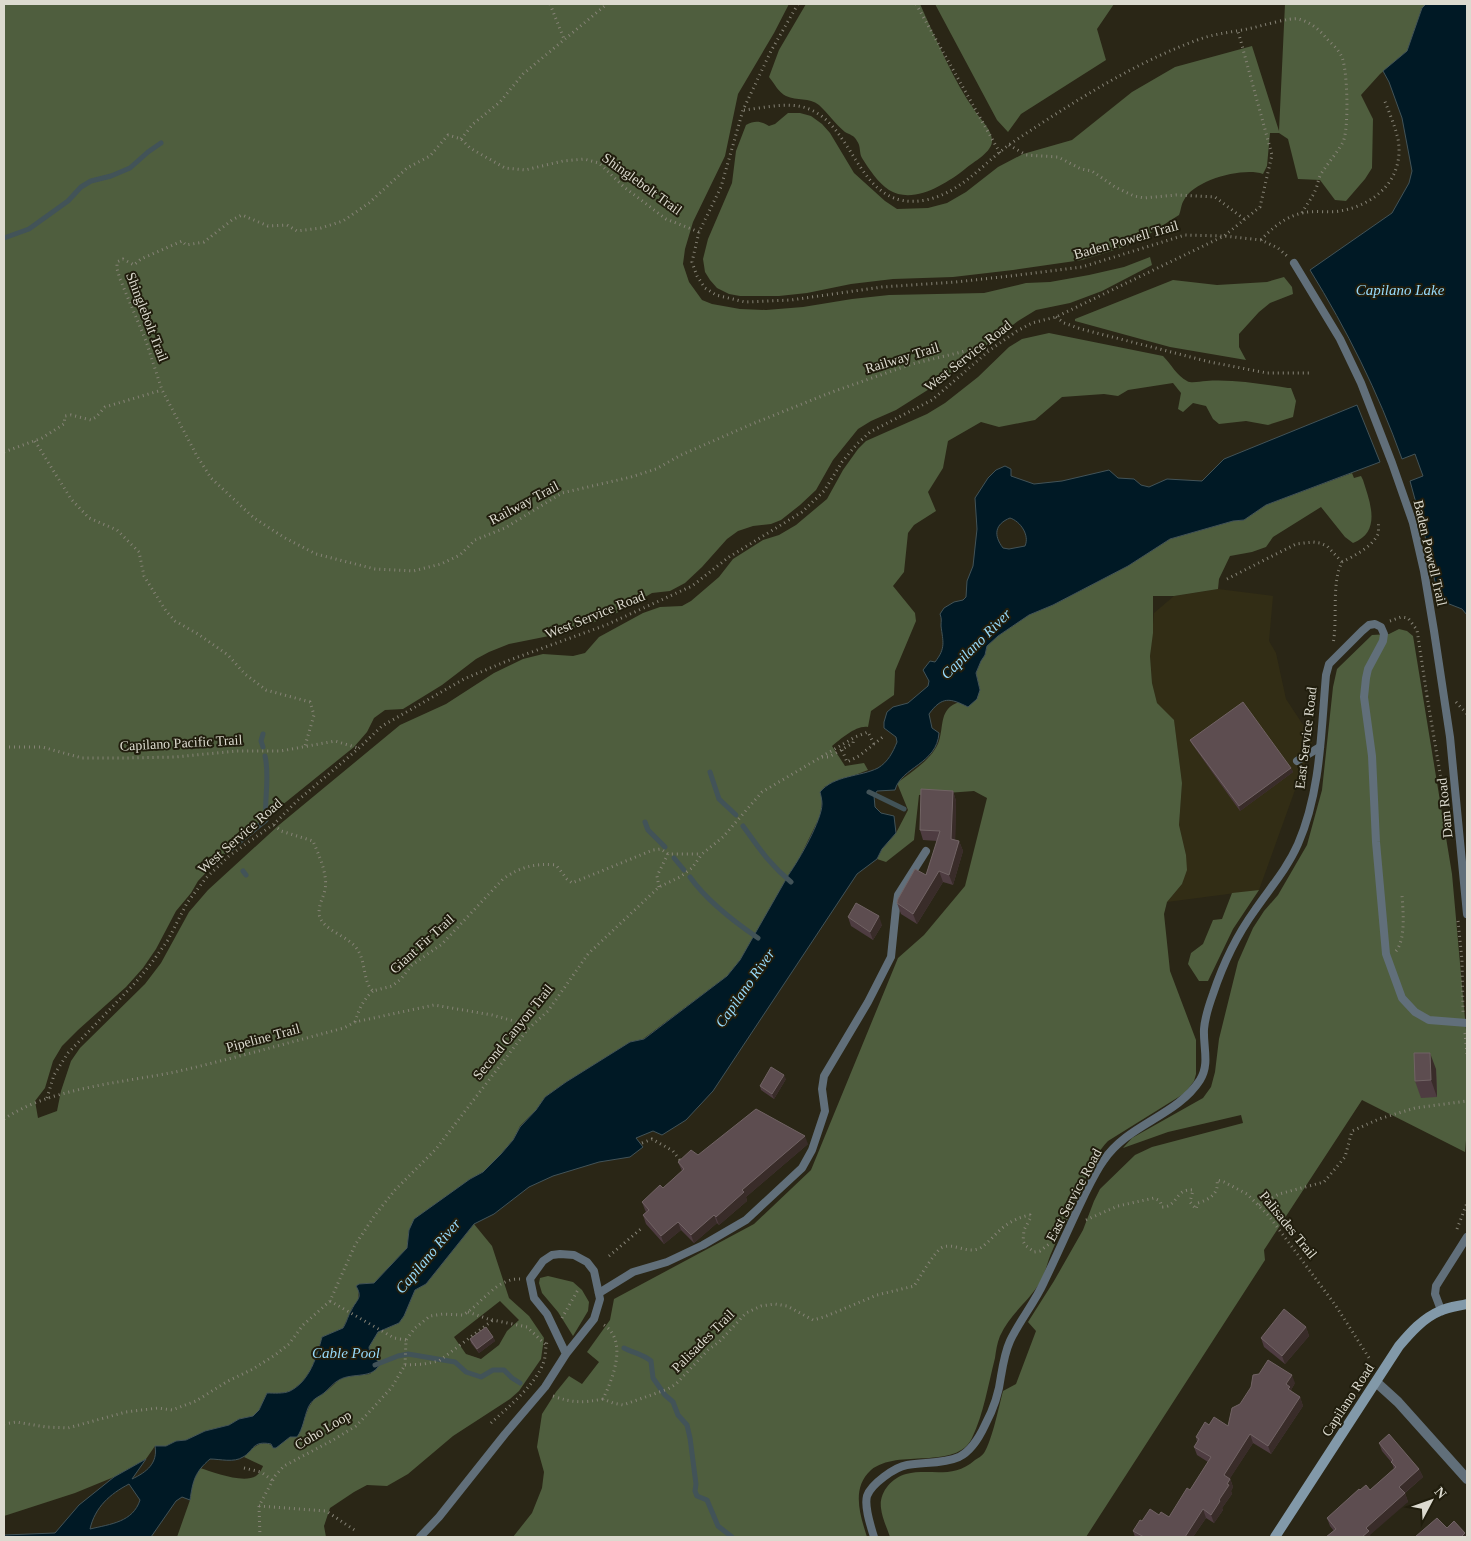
<svg xmlns="http://www.w3.org/2000/svg" width="1471" height="1541" font-family="Georgia,serif">
<style>
.built{fill:#322d15}
.forest{fill:#4f5e3e;fill-rule:evenodd}
.water{fill:#001925;stroke:#425358;fill-rule:evenodd}
.lines{fill:none;stroke-linecap:round;stroke-linejoin:round}
.stream{stroke:#425358;stroke-width:5}
.path{stroke:#868376;stroke-width:3;stroke-dasharray:1 4;stroke-linecap:butt}
.service{stroke:#616f7a;stroke-width:8}
.minor{stroke:#616f7a;stroke-width:10}
.secondary{stroke:#8299a9;stroke-width:10}
.wall{fill:#4e3c41}
.shaded-wall{fill:#392c29}
.building{fill:#5d4d50;stroke:#716364}
.labels{text-anchor:middle;dominant-baseline:central;stroke-width:4;stroke-linejoin:round;paint-order:stroke}
.street-label{font-size:14px;fill:#dcdacf;stroke:#201d0d}
.water-label{font-size:15px;font-style:italic;fill:#97dafb;stroke:#201d0d}
</style>
<rect width="100%" height="100%" fill="#2a2616"/>
<polygon class="built" points="1218,589 1273,596 1269,641 1276,653 1286,699 1313,740 1259,890 1167,902 1182,884 1186,855 1179,825 1182,783 1174,721 1157,703 1152,683 1150,656 1154,613 1174,596"/>
<g class="forest">
<path d="M4,4h785l-15,29 -36,61 -13,62 -32,66 -8,27 -2,15 6,18 13,18 10,4 28,5 26,1 37,-3 49,-8 37,-4 95,-2 42,-10 24,-1 39,-7 35,-8 26,-10 2,8 -50,26 -32,12 -34,7 -18,11 -84,65 -38,24 -25,11 -13,8 -25,31 -17,30 -16,15 -19,15 -10,4 -18,2 -15,5 -11,8 -25,28 -17,16 -15,8 -18,2 -31,18 -29,12 -43,13 -40,8 -20,8 -13,7 -34,26 -39,24 -18,1 -11,8 -7,14 -13,15 -94,76 -43,38 -19,20 -7,12 -15,18 -20,38 -13,19 -17,19 -48,43 -16,16 -9,15 -8,27 -10,13 3,17 19,-7 4,-20 10,-30 9,-13 65,-64 16,-21 28,-51 19,-22 71,-65 121,-100 46,-21 48,-31 29,-14 20,-5 30,2 12,-3 14,-16 44,-24 17,-6 22,-1 9,-5 28,-24 14,-18 30,-19 16,-5 17,-10 31,-26 16,-29 15,-21 8,-8 61,-27 18,-11 33,-26 31,-30 13,-8 27,-6 114,23c8,8 14,20 24,25 5,3 13,0 19,0 27,-2 55,3 82,7h3l5,13 -3,16 -25,8 -22,-4 -27,3 -6,-5 -7,-13 -13,-3 -10,9 -5,-3 3,-16 -8,-10 -45,7 -10,6 -14,-2 -42,3 -27,23 -36,7 -18,-5 -33,19 -5,27 -15,24 8,19 -22,14 -6,8 -4,39 -11,14 22,27 1,8 -21,50 -1,24 -23,16 -3,16c-12,-2 -27,12 -36,19l13,20 19,-3 4,7 -44,17 -4,29 -22,45 -9,13 -49,86 -13,16 -84,63 -13,3 -64,40 -21,15 -9,13 -16,16 -7,14 -12,14 -18,18 -13,7 -61,51 -2,18 -33,35 -15,1 -1,18 -6,6 -9,20 -21,9c-5,19 -12,44 -32,54 -6,3 -17,2 -23,2l-8,17 -6,6 -14,3 -10,6 -24,6 -19,9 -10,1 -10,5h-11l-9,13 -32,18 -39,16 -71,23z"/>
<path d="M806,4h114c16,35 33,76 55,107 5,8 17,19 17,29 1,12 -19,22 -27,29 -19,15 -52,36 -76,21 -11,-7 -20,-21 -27,-32 -3,-5 -1,-12 -5,-17 -3,-6 -7,-6 -12,-9 -10,-8 -17,-19 -26,-27 -10,-8 -22,-4 -33,-9 -7,-3 -12,-13 -17,-19l10,-27z"/>
<polygon points="935,4 1114,4 1097,29 1106,60 1021,114 1008,132 997,120"/>
<path d="M1285,4h141l-4,4 -15,43 -27,23 -19,21 12,24 -1,49 -7,11 -19,22 -11,-1 -15,-20 -22,-1 -10,-40 -9,-6h-9l-3,33 -4,8c-20,-7 -69,6 -79,26 -3,4 -3,11 -5,15l-36,23 -19,9 -42,13 -69,10 -60,7 -60,2 -42,5 -44,9 -28,3h-39l-11,-2 -12,-6 -7,-8 -5,-8 -2,-13 5,-20 24,-56 4,-32 10,-26c9,-5 15,-4 23,1l6,-2 13,-11h12l11,3 11,8 8,9 24,40 31,28 12,8 31,-1 19,-5 19,-11 32,-25 25,-13 49,-14 60,-48 43,-25 77,-21 27,85z"/>
<polygon points="1284,277 1292,287 1293,294 1270,303 1259,312 1239,334 1239,347 1246,360 1170,347 1075,321 1075,319 1173,280 1217,285 1267,282"/>
<path d="M1352,473l2,5 7,-2 2,4c7,22 19,52 -10,63l-8,-6 -24,-30 -48,30 -7,10 -14,5 -22,4 -11,23 -1,10 -44,7h-21v37l-3,23 2,27 5,20 17,17 8,63 -3,42 7,30 1,15 -5,14 -15,18 -3,12 6,57 26,69v34l-2,7 -9,12 -77,48c-18,19 -23,41 -33,64 -7,15 -16,29 -22,44 -5,10 -7,22 -12,32 -12,20 -31,33 -41,55 -3,7 -4,15 -5,22 -7,27 -11,55 -23,80 -16,33 -74,10 -101,32 -20,18 -11,45 -4,67h-354l19,-24 10,-25 2,-16 -7,-25 5,-33 14,-22 13,-16 13,8 17,-22 -12,-10 23,-32 4,-21 140,-75 57,-54 87,-212 26,-23 41,-49 22,-88 -13,-7 -55,4 -5,45 -28,22 -9,-3 5,-10 14,-16 12,-23 -11,-27c14,-11 36,-24 42,-42 5,-16 0,-32 20,-39l9,5 12,-17 -4,-17 5,-12 4,-6 2,-9 11,-10 31,-21 24,-10 75,-39 42,-27 63,-18 11,-1 22,-15z"/>
<path d="M1399,629l8,2 6,5 39,238 15,167v88l-2,23 -103,-52 -98,150 1,10 -179,277h-196c-3,-9 -8,-19 -9,-29 -2,-15 10,-30 25,-34 25,-6 46,6 69,-14 3,-2 7,-4 9,-7 8,-12 15,-47 19,-62l13,-7 20,-53 -8,-9 26,-41 29,-51 11,-29 6,-12 35,-34 17,-8 91,-24 -2,-8 -73,17 -45,16 9,-10 71,-40 8,-11 4,-15 4,-33 19,-77 15,-34 11,-17 14,-16 29,-50 15,-55 11,-103 4,-18 35,-34 17,-1z"/>
<polygon points="1259,890 1233,929 1208,981 1199,981 1188,964 1191,953 1203,944 1213,920 1222,919 1232,893"/>
<path d="M474,1224l18,22 17,52 20,18 15,22 -3,21 -22,32 -9,8 -57,37 -45,38 -21,12 -20,-1 -13,7 -24,16 -6,18 2,11h-149l13,-37 3,-19 7,-13c13,4 43,16 56,8 3,-2 6,-7 7,-10l-19,-9c9,-10 19,-20 31,-9l15,-11h7l12,-30 7,-11 7,-2 16,-14 7,-3 24,-3 10,-11 -10,-9 -1,-7 9,-15 21,-9 5,-7 11,-26 11,-6zM500,1301l19,19 -12,11 -8,14 -18,14 -15,-5 -12,-17z"/>
<polygon points="548,1276 573,1282 582,1290 589,1302 588,1311 573,1336 558,1312 542,1293 539,1283 540,1278"/>
</g>
<g class="water">
<path d="M1426,4h41v611l-5,-6 -23,-9 -14,-64 -15,-55 13,-5 -8,-22 -13,5c-24,-67 -55,-129 -92,-189l82,-57 17,-30 3,-12 -10,-53 -13,-36 -6,-11 24,-20 15,-43z"/>
<path d="M1357,405l23,57 -114,43 -22,15 -11,1 -63,18 -42,27 -75,39 -24,10 -31,21 -11,10 -2,9 -4,6 -5,12 4,17 -3,9 -9,8c-18,-9 -26,-11 -39,7l3,14 7,5c-2,31 -38,34 -44,57l-18,1 -3,5 1,11 6,6 13,3 2,17 -14,16 -5,10 -20,15 -144,217 -27,29 -24,15 -9,-4 -17,7 7,9 -13,10 -31,5 -46,14 -24,11 -35,27 -20,10 -48,60 -11,6 -11,26 -5,7 -21,9 -9,15 1,7 10,9c-6,17 -28,9 -41,17 -6,3 -10,9 -15,13 -7,5 -12,6 -16,15 -4,10 -5,21 -11,29h-7l-14,11h-3l-2,-4c-19,-4 -17,7 -28,13 -9,6 -23,2 -33,2 -15,13 -17,21 -20,41l-8,-3 -6,4 -25,36h-147v-2l51,-2 24,-28 35,-28 32,-18 -14,20c15,-7 26,-16 23,-33h11l10,-5 10,-1 19,-9 24,-6 10,-6 14,-3 6,-6 8,-17c6,0 17,1 23,-2 20,-10 27,-35 32,-54l21,-9c4,-6 5,-13 9,-19 5,-10 11,-11 4,-23l3,-2 15,-1 33,-35 2,-18 5,-11 56,-40 13,-7 18,-18 12,-14 7,-13 16,-17 9,-13 21,-15 64,-40 14,-3 83,-63 13,-16 49,-86c10,-14 33,-54 33,-70 0,-4 -1,-8 -2,-12 14,-17 40,-15 58,-24 10,-6 15,-16 19,-26l-1,-5 -12,-9v-6l3,-10 6,-5 15,-4 20,-17 1,-5 -6,-11 7,-9 5,1c11,-14 8,-20 6,-36 0,-5 1,-7 -1,-12l4,-6 10,-6 9,-2 3,-3 1,-16 6,-15 4,-37 -2,-31 13,-20 8,-8 9,-4 6,3v7l23,8 28,-3 47,-11 9,8 16,1 7,6 8,2 18,-8 35,2 22,-22zM1010,518c10,3 20,17 15,28l-16,3 -6,-1c-10,-13 -8,-24 7,-30zM129,1484l11,16c-7,22 -29,24 -50,29 5,-22 20,-35 39,-45z"/>
</g>
<g class="lines">
<g class="stream">
<polyline points="4,238 29,229 68,201 81,187 91,181 111,176 130,168 148,152 161,143"/>
<polyline points="263,734 261,741 263,747"/>
<polyline points="710,772 719,799 736,815"/>
<polyline points="869,792 904,809"/>
<polyline points="645,822 648,830 665,847"/>
<path d="M743,826c16,22 26,38 48,56"/>
<path d="M227,852l39,-32c-2,-22 4,-43 -1,-64"/>
<polyline points="674,858 684,870"/>
<polyline points="243,871 246,875"/>
<path d="M690,877c17,24 43,44 68,61"/>
<path d="M624,1348c9,5 19,6 27,13l2,17 12,17 8,7 5,13 9,10 3,13 6,46 -1,7 2,5 10,4 11,26 14,11"/>
<polyline points="375,1365 398,1356 408,1354 455,1362 466,1372 481,1377 493,1370 504,1370 512,1378 520,1383"/>
</g>
<g class="path">
<polyline points="550,4 564,39"/>
<polyline points="798,4 771,51 743,110 721,187 699,232 692,262 697,276 705,288 716,295 745,302 791,300 882,287 956,282 1010,276 1082,267 1185,235 1224,236 1261,240 1278,248 1287,256"/>
<polyline points="916,4 1000,153"/>
<path d="M744,110c20,-2 46,-9 65,-1 48,19 49,104 117,91 37,-8 58,-38 87,-58 59,-39 120,-79 187,-103 17,-6 35,-7 52,-11 9,-2 39,-11 47,-9 11,3 21,11 28,20 5,5 11,10 14,16 7,12 8,75 2,87 -6,11 -15,21 -22,32 -3,5 -3,11 -6,17 -3,7 -9,14 -13,22"/>
<polyline points="461,139 473,124 500,102 523,74 607,4"/>
<polyline points="1009,145 1026,155 1058,157 1081,169 1092,171 1115,187 1134,196 1144,198 1176,195 1215,197 1244,219"/>
<polyline points="699,232 666,219 624,187 599,163 584,159 563,161 525,170 505,168 470,148 461,139 448,135 430,156 407,168 369,203 343,221 321,228 297,231 287,225 268,226 242,215 232,220 204,242 186,245 182,241 141,259 134,265 123,259 117,262 117,269 120,279 146,341 162,390 197,456 211,478 254,518 285,538 316,554 375,569 413,571 441,564 460,555 475,540 505,528 562,493 631,477 656,469 681,455 752,424 832,392 912,364 978,348 990,350"/>
<path d="M1261,240c11,-12 24,-23 41,-27 12,-3 26,0 38,-2 36,-6 65,-33 58,-72 -3,-13 -9,-27 -14,-40"/>
<polyline points="1056,317 1064,323 1081,329 1210,362 1267,373 1309,373"/>
<polyline points="35,441 71,499 89,518 117,530 139,552 144,576 166,611 175,621 198,634 228,655 245,674 266,690 310,702 314,715 305,746"/>
<polyline points="4,452 42,438 64,424 65,416 71,415 91,420 96,417 105,407 162,390"/>
<path d="M1342,562c12,-6 30,-15 36,-28 1,-4 0,-9 1,-13"/>
<path d="M1227,579l69,-35 17,-2 7,1 7,3 15,16c-11,21 -4,57 -9,82"/>
<polyline points="1390,621 1401,617 1408,618 1417,630 1427,696"/>
<polyline points="1427,696 1441,779"/>
<polyline points="1456,702 1467,714"/>
<polyline points="4,747 42,747 82,758 125,758 175,757 237,751 281,751 335,741 358,748"/>
<polyline points="842,750 847,762 859,756 884,736"/>
<polyline points="822,757 829,757 853,743 854,738"/>
<path d="M274,825l7,6 32,10c6,15 15,33 12,49 -2,8 -6,14 -6,23 1,17 29,22 38,36 9,12 6,34 16,42l19,-5 9,-7 11,-14 30,-21 61,-65c17,-12 32,-16 53,-14l11,14 5,4 81,-33 8,-1 7,5h33"/>
<polyline points="659,887 657,876 668,854"/>
<polyline points="1458,921 1462,960 1463,1012"/>
<path d="M1396,951c10,-12 7,-41 6,-56"/>
<path d="M355,1022c4,-13 8,-22 18,-31"/>
<polyline points="1465,1033 1467,1055"/>
<polyline points="47,1098 54,1075 68,1053 136,982 153,961 168,940 187,903 206,878 229,856 274,824 297,801 359,748 382,726 464,679 507,661 606,625 692,586 729,557 802,512 824,491 842,462 857,444 870,432 932,400 990,350 1017,331 1032,323 1056,317 1224,236 1260,207 1272,155 1238,31"/>
<path d="M4,1119c46,-31 116,-36 171,-47 57,-13 112,-29 169,-44l11,-6 79,-17 58,10 22,6 14,8"/>
<polyline points="642,1143 652,1139 673,1151 682,1163"/>
<polyline points="1259,1205 1279,1194 1324,1182 1345,1157 1352,1131 1379,1119 1415,1108 1467,1101"/>
<path d="M1086,1220l32,-14 36,-8 6,3 2,6c16,0 13,-19 31,-17l-3,12 6,7 2,-6c12,-4 21,-9 19,-23l7,2 23,12 22,22 67,90 35,55"/>
<polyline points="1457,1229 1467,1203"/>
<polyline points="609,1256 642,1228"/>
<polyline points="330,1301 394,1338 406,1340"/>
<polyline points="468,1312 488,1319 527,1327 546,1345"/>
<polyline points="562,1318 579,1288"/>
<path d="M604,1325c24,16 9,53 -1,74l10,4 10,2 45,-16 8,-5 32,-34 11,-8 27,-29 15,-7 14,-2 12,2 26,14 11,-3 53,-22 37,-9c6,-9 20,-33 27,-38 12,-7 27,8 41,-1 4,-3 8,-7 12,-11 10,-11 21,-18 36,-21l1,2 -7,13 -1,11 2,4 9,7 6,-1 9,-7"/>
<polyline points="405,1365 424,1364 439,1361 493,1320"/>
<path d="M553,1396c19,7 30,7 50,3"/>
<path d="M491,1423c17,-16 46,-39 53,-62 2,-6 1,-13 3,-19"/>
<polyline points="4,1424 16,1422 46,1427 68,1428 126,1412 158,1408 172,1410 196,1401 228,1381 253,1369 275,1355 289,1344 303,1325 330,1301 355,1245 375,1215 395,1190 436,1149 528,1029 548,1011 588,954 659,887 680,877 692,868 702,854 723,837 762,792 855,737 868,732 874,744"/>
<polyline points="244,1468 261,1472 272,1480"/>
<polyline points="259,1506 326,1511 356,1531"/>
<path d="M260,1537l-1,-31 16,-30 9,-10 49,-26 23,-14 16,-17 20,-22 13,-22 1,-25 9,-12 15,-12 13,-2 20,1c19,-11 33,-37 57,-36"/>
</g>
<g class="service">
<polyline points="1294,263 1340,339 1361,383 1392,463 1413,523 1424,571 1434,631 1450,737 1467,914"/>
<polyline points="1297,761 1320,747"/>
<polyline points="599,1293 633,1272 667,1262 703,1245 746,1220 802,1168 812,1150 825,1111 822,1089 824,1076 868,1002 891,957 896,908 898,895 926,851"/>
<polyline points="1441,1310 1435,1294 1436,1286 1467,1237"/>
<polyline points="420,1537 439,1517 505,1434 545,1387 566,1354 594,1319 600,1299 594,1271 587,1262 574,1255 560,1254 552,1255 543,1261 530,1279 534,1298 547,1314 566,1354"/>
<path d="M874,1537c-3,-10 -10,-30 -7,-41 4,-12 28,-29 40,-31 17,-3 36,-1 52,-8 12,-6 20,-19 26,-32 8,-15 14,-32 16,-49 2,-12 4,-24 9,-35 10,-21 25,-39 34,-59 14,-29 26,-57 40,-86 6,-12 12,-25 20,-36 24,-36 73,-44 96,-80 10,-16 3,-33 4,-51 1,-12 5,-24 9,-35 10,-30 24,-59 42,-84 15,-22 32,-41 43,-66 23,-53 23,-113 28,-169l3,-11 33,-33 7,-6 6,-1 6,3 3,7 -1,7 -15,28 -2,9 -2,19 8,59 4,86 10,112 16,44 13,14 14,8 38,3"/>
</g>
<polyline class="minor" points="1376,1382 1398,1402 1467,1479"/>
<path class="secondary" d="M1275,1537l124,-191c11,-13 24,-28 41,-35 8,-4 19,-5 27,-7"/>
</g>
<g class="wall">
<polygon points="1190,740 1291,768 1293,772 1240,811 1192,744"/>
<polygon points="953,791 956,801 955,840 959,841 963,851 953,885 943,882 917,924 901,914 897,903 926,875 937,841 923,840 920,830"/>
<polygon points="848,917 882,925 873,940 851,926"/>
<polygon points="1436,1069 1437,1097 1421,1098 1415,1081"/>
<polygon points="786,1079 774,1099 761,1090 760,1086"/>
<polygon points="808,1144 746,1197 747,1201 719,1225 717,1223 694,1243 681,1230 664,1244 646,1224 643,1215 646,1212 645,1210 642,1202 663,1188 682,1171 678,1162 698,1155"/>
<polygon points="1306,1327 1309,1336 1285,1364 1264,1347 1261,1338"/>
<polygon points="493,1337 495,1341 479,1353 471,1343 470,1339"/>
<polygon points="1295,1383 1291,1390 1292,1392 1300,1397 1303,1406 1271,1454 1253,1443 1230,1478 1233,1487 1231,1491 1232,1494 1222,1508 1223,1510 1214,1523 1206,1518 1193,1537 1135,1537 1133,1531 1142,1521 1159,1515 1169,1517 1190,1490 1208,1462 1197,1455 1194,1447 1197,1442 1196,1437 1209,1425 1228,1426"/>
<polygon points="1379,1443 1419,1469 1423,1477 1405,1493 1408,1502 1334,1531 1330,1526 1327,1518 1370,1490 1394,1469 1392,1463 1382,1451"/>
</g>
<g class="shaded-wall">
<polygon points="1291,768 1293,772 1240,811 1239,806"/>
<polygon points="953,791 956,801 955,849 951,839"/>
<polygon points="959,841 963,851 953,885 949,875"/>
<polygon points="939,871 943,882 917,924 913,914"/>
<polygon points="879,916 882,925 873,940 870,932"/>
<polygon points="1430,1053 1436,1069 1437,1097 1431,1080"/>
<polygon points="784,1075 786,1079 774,1099 772,1094"/>
<polygon points="805,1136 808,1144 746,1197 747,1201 719,1225 716,1217 742,1190"/>
<polygon points="714,1215 717,1223 694,1243 691,1235"/>
<polygon points="678,1222 681,1230 664,1244 661,1236"/>
<polygon points="1306,1327 1309,1336 1285,1364 1282,1356"/>
<polygon points="493,1337 495,1341 479,1353 477,1349"/>
<polygon points="1292,1375 1295,1383 1291,1390 1293,1395 1291,1398 1286,1384"/>
<polygon points="1300,1397 1303,1406 1271,1454 1268,1446"/>
<polygon points="1250,1434 1253,1443 1227,1483 1224,1475"/>
<polygon points="1419,1469 1423,1477 1402,1495 1399,1487"/>
<polygon points="1230,1479 1233,1487 1231,1491 1232,1494 1222,1508 1223,1510 1214,1523 1211,1515"/>
<polygon points="1405,1493 1408,1502 1370,1535 1371,1537 1362,1537 1366,1528"/>
<polygon points="1203,1509 1206,1518 1193,1537 1185,1537"/>
<polygon points="1465,1533 1466,1537 1461,1537"/>
</g>
<g class="building">
<polygon points="1243,702 1291,768 1239,806 1190,740"/>
<polygon points="921,789 953,791 951,839 959,841 949,875 939,871 913,914 897,903 898,899 915,869 926,875 940,831 920,830"/>
<polygon points="856,903 879,916 870,932 848,917"/>
<polygon points="1414,1053 1430,1053 1431,1080 1415,1081"/>
<polygon points="771,1067 784,1075 772,1094 760,1086"/>
<polygon points="756,1109 805,1136 742,1190 744,1192 716,1217 714,1215 691,1235 678,1222 661,1236 643,1215 649,1210 642,1202 660,1185 663,1188 684,1169 678,1162 691,1150 698,1155"/>
<polygon points="1284,1309 1306,1327 1282,1356 1261,1338"/>
<polygon points="486,1327 493,1337 477,1349 470,1339"/>
<polygon points="1268,1360 1292,1375 1286,1384 1290,1387 1288,1389 1300,1397 1268,1446 1250,1434 1224,1475 1230,1479 1227,1484 1229,1485 1219,1500 1220,1501 1211,1515 1203,1509 1185,1537 1144,1537 1133,1531 1140,1520 1142,1521 1150,1509 1159,1515 1161,1512 1169,1517 1187,1488 1190,1490 1211,1457 1194,1447 1199,1439 1196,1437 1205,1422 1209,1425 1214,1417 1228,1426 1232,1408 1240,1404 1251,1387 1253,1375 1259,1374"/>
<polygon points="1389,1434 1419,1469 1399,1487 1405,1493 1366,1528 1369,1531 1362,1537 1326,1537 1336,1529 1327,1518 1359,1489 1360,1490 1366,1485 1370,1490 1396,1467 1391,1462 1393,1460 1379,1443"/>
<polygon points="1437,1518 1447,1528 1454,1521 1465,1533 1461,1537 1415,1537"/>
</g>
<g class="labels">
<g class="street-label">
<text transform="translate(642 184) rotate(36)">Shinglebolt Trail</text>
<text transform="translate(1126 240) rotate(-16)">Baden Powell Trail</text>
<text transform="translate(147 317) rotate(69)">Shinglebolt Trail</text>
<text transform="translate(968 356) rotate(-38)">West Service Road</text>
<text transform="translate(902 358) rotate(-17)">Railway Trail</text>
<text transform="translate(524 503) rotate(-28)">Railway Trail</text>
<text transform="translate(1430 553) rotate(77)">Baden Powell Trail</text>
<text transform="translate(595 615) rotate(-22)">West Service Road</text>
<text transform="translate(1306 738) rotate(-83)">East Service Road</text>
<text transform="translate(181 743) rotate(-3)">Capilano Pacific Trail</text>
<text transform="translate(1445 808) rotate(-96)">Dam Road</text>
<text transform="translate(240 836) rotate(-41)">West Service Road</text>
<text transform="translate(422 944) rotate(-42)">Giant Fir Trail</text>
<text transform="translate(513 1032) rotate(-51)">Second Canyon Trail</text>
<text transform="translate(263 1038) rotate(-15)">Pipeline Trail</text>
<text transform="translate(1074 1195) rotate(-62)">East Service Road</text>
<text transform="translate(1288 1225) rotate(51)">Palisades Trail</text>
<text transform="translate(703 1341) rotate(-45)">Palisades Trail</text>
<text transform="translate(1348 1400) rotate(-57)">Capilano Road</text>
<text transform="translate(323 1430) rotate(-31)">Coho Loop</text>
</g>
<g class="water-label">
<text x="1400" y="290">Capilano Lake</text>
<text transform="translate(976 644) rotate(-45)">Capilano River</text>
<text transform="translate(745 988) rotate(-55)">Capilano River</text>
<text transform="translate(428 1256) rotate(-50)">Capilano River</text>
<text x="346" y="1353">Cable Pool</text>
</g>
</g>
<rect width="1471" height="1541" fill="none" stroke="#dcdacf" stroke-width="10"/>
<g transform="translate(1431 1501) rotate(49)" stroke="#201d0d" stroke-width="4" paint-order="stroke">
<path d="M0-4L9 19L0 12L-9 19Z" fill="#dcdacf"/>
<text y="-8" font-size="14" font-weight="bold" text-anchor="middle" fill="#dcdacf">N</text>
</g>
</svg>
